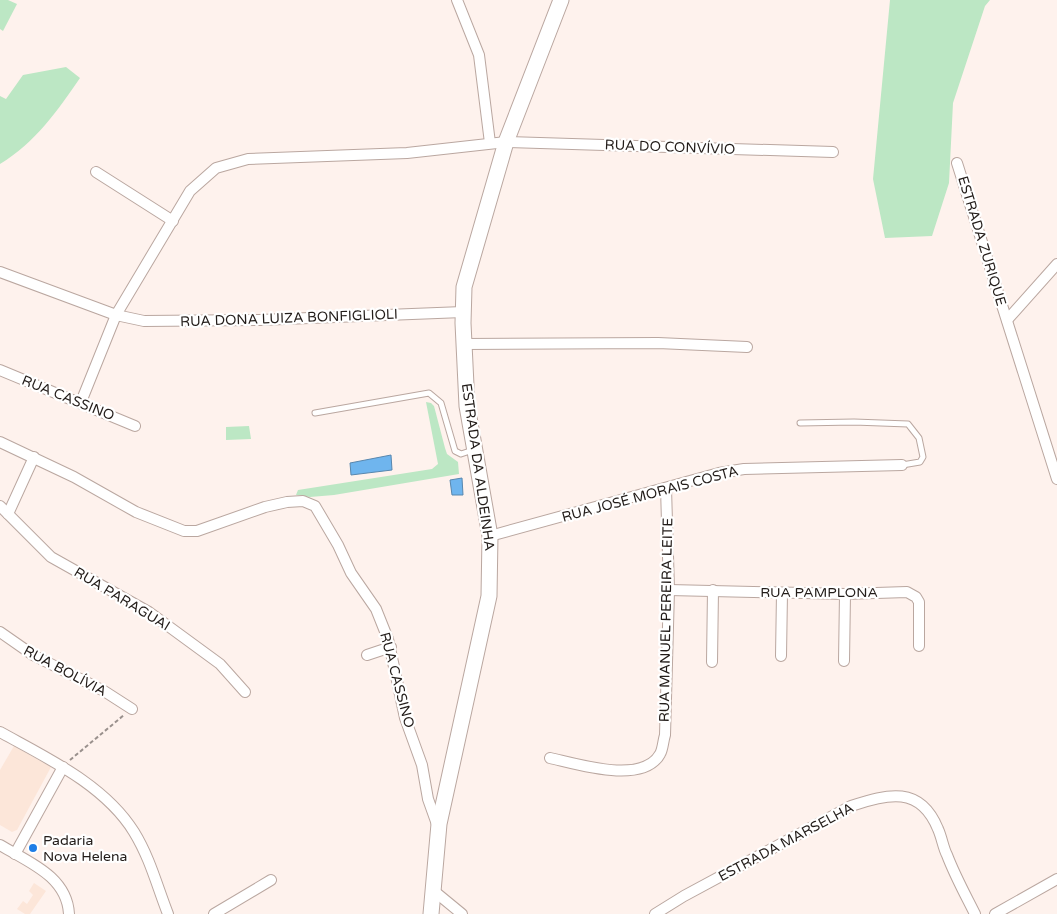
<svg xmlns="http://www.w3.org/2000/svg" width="1057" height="914" font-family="'Varela Round',sans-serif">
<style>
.education{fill:#fce6d9}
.green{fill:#bce7c4}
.water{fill:#6fb5ee;stroke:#5887ae}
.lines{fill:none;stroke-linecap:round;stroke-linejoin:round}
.lane-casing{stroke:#baa7a0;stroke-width:7}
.street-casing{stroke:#baa7a0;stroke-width:12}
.secondary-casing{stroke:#baa7a0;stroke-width:17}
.path{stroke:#9a918d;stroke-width:2;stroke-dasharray:4 2.5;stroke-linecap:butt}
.lane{stroke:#fff;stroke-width:5}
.street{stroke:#fff;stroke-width:10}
.secondary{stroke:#fff;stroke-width:15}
.poi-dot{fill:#1e7de6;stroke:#fff;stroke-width:2}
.labels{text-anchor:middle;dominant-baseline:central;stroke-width:4.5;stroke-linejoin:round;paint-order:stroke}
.street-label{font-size:14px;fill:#221c19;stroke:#fff}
.poi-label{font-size:14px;fill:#221c19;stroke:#fff;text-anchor:start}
</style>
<rect width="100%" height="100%" fill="#fef2ed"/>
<g class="education">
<polygon points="14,746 51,767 17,830 12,832 0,825 0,770"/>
<polygon points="34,883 46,891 30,914 25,914 17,909 23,901 27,904 33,895 29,891"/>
</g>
<g class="green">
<polygon points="0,0 8,0 17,4 3,31 0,29"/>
<polygon points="890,0 990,0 985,6 953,103 949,183 932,236 885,238 873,179"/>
<path d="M66,67l14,11c-22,32 -45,65 -80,86v-68l6,3 17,-24z"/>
<polygon points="426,402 431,403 434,406 445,448 447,454 458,462 459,474 334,495 310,497 296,495 298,490 432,469 438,464"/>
<polygon points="249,426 251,439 226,440 226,427"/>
</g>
<g class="water">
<polygon points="391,455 392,470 351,475 350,463"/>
<polygon points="462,478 463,495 452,495 450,480"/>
</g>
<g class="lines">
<g class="lane-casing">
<g id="lane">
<polyline points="315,413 429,393 441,403 455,451 461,454 473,450"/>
<polyline points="800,423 854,422 908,424 919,438 923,457 920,462 902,465"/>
</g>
</g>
<g class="street-casing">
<g id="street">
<polyline points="457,0 479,55 490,143"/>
<polyline points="957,163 1057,479"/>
<polyline points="96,172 173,221"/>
<polyline points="0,272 116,315 144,321 259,320 463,312"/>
<polyline points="1007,320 1057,264"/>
<polyline points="464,344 658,343 747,347"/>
<polyline points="0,370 135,426"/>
<polyline points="81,402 116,315 190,191 216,168 248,159 407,153 506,142 833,152"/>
<polyline points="0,442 74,477 136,512 184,531 197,531 265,507 287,502 303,501 315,506 338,545 351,573 376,609 388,639 405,718 422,765 428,799 438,827"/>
<polyline points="0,506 51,557 149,612 220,664 245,692"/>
<polyline points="8,514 34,457"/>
<polyline points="490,536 719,473 744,469 902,465"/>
<polyline points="669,590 845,594 907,592 916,597 919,602 919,646"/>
<polyline points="0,632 33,655 104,691 132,709"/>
<polyline points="367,655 391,647"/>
<polyline points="781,656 782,593"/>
<polyline points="844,661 845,594"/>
<polyline points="712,662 713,590"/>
<path d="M0,732c47,26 105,53 134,100 16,26 23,54 34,82"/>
<path d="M550,758c27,6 93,27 110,-4 3,-5 3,-13 5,-19l4,-145 -3,-102"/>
<path d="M0,845c28,17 67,31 69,69"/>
<polyline points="15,854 63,767"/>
<polyline points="434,891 462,914"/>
<polyline points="214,914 271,880"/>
<path d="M655,914l29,-18 167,-90c37,-12 69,-21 87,23 4,9 5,18 9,26 8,21 18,39 28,59"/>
<polyline points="995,914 1057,879"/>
</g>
</g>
<g class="secondary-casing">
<polyline id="secondary" points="431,914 439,824 489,596 490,536 467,406 463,323 464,287 506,142 561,0"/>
</g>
<polyline class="path" points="70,760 124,715"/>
<use href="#lane" class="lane"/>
<use href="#street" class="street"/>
<use href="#secondary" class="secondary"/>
</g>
<circle class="poi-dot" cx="33" cy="848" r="5"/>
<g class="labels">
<g class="street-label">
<text transform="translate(670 147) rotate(2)">RUA DO CONVÍVIO</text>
<text transform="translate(982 241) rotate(73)">ESTRADA ZURIQUE</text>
<text transform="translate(289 318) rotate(-2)">RUA DONA LUIZA BONFIGLIOLI</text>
<text transform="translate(68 398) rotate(22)">RUA CASSINO</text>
<text transform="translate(478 467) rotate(82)">ESTRADA DA ALDEINHA</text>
<text transform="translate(650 494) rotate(-15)">RUA JOSÉ MORAIS COSTA</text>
<text x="819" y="592">RUA PAMPLONA</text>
<text transform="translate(122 599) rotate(31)">RUA PARAGUAI</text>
<text transform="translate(666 620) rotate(-89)">RUA MANUEL PEREIRA LEITE</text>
<text transform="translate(65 671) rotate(28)">RUA BOLÍVIA</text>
<text transform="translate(397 680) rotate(75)">RUA CASSINO</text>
<text transform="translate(786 842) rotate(-28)">ESTRADA MARSELHA</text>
</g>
<g class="poi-label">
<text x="43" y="840">Padaria<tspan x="43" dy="16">Nova Helena</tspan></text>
</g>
</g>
</svg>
